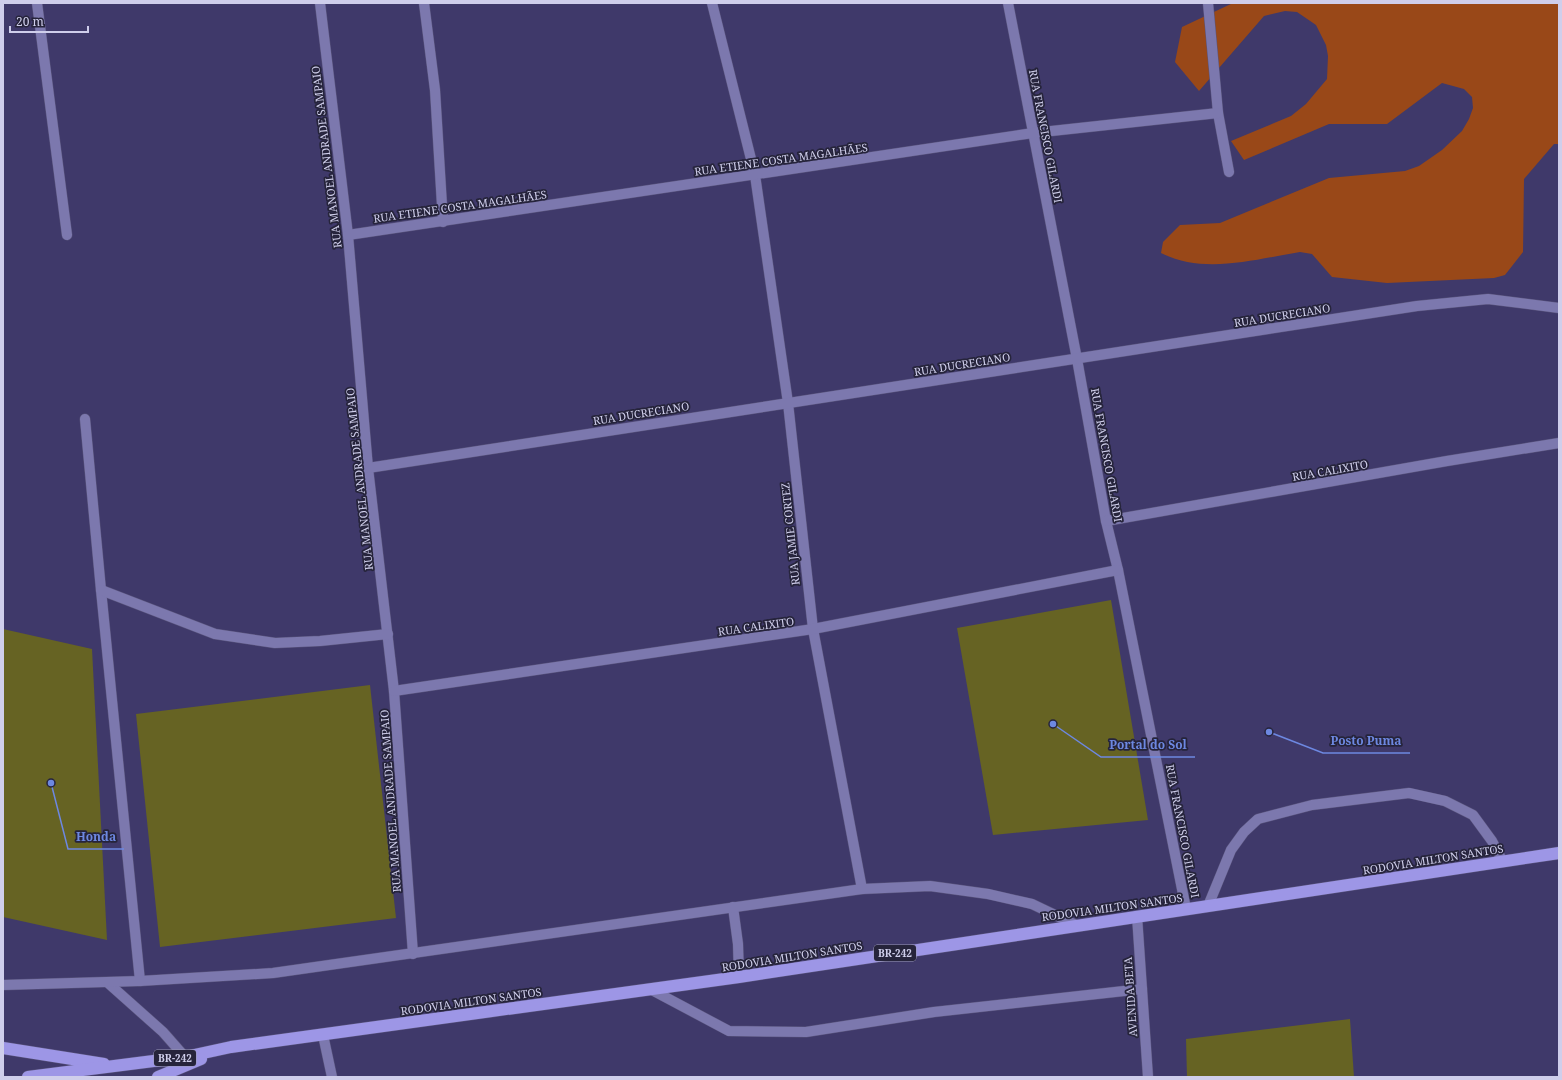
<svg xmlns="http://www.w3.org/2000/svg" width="1562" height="1080" font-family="'Noto Serif',serif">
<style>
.green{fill:#994818}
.building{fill:#666323}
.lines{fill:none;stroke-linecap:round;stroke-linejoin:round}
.minor-casing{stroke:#59547c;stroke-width:11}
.highway-casing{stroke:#59547c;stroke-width:13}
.minor{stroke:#7c78ae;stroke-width:10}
.highway{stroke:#9d96e6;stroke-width:12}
.labels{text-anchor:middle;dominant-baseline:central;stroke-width:3.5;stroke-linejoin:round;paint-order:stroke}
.shield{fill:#26243b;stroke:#9c9bb6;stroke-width:1}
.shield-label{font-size:10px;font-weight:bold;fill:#cfceeb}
.street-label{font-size:11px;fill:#cfceeb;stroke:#26243b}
.leader{fill:none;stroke:#6d88e1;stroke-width:1.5}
.callout-dot{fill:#6d88e1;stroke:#26243b;stroke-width:1.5}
.callout-label{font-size:12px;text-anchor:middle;font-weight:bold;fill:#6d88e1;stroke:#26243b;stroke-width:3.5;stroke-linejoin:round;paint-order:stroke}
</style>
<rect width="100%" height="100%" fill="#3f396a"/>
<path class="green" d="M1233,3h326v141h-5l-30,35 -1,73 -18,23 -11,3 -107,5 -55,-6 -20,-23 -12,-2c-44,7 -96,23 -139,1l2,-11 17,-17 40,-2 109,-45 76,-7 14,-5 23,-16 20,-19 7,-12 4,-11 -1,-11 -8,-8 -22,-6 -55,41h-58l-85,36 -13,-19 60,-25 15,-12 21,-25 1,-23 -2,-11 -10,-20 -19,-13 -12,-1 -21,5 -65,75 -24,-29 7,-35z"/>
<g class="building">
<polygon points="1111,600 1148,820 993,835 957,628"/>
<polygon points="3,629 92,649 107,940 3,917"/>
<polygon points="370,685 396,918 160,947 136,714"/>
<polygon points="1350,1019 1354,1077 1187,1077 1186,1039"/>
</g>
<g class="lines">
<g class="minor-casing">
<g id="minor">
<polyline points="37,3 67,235"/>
<polyline points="320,3 348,235 368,468 394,691 413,954"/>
<polyline points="424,3 435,90 443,222"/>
<polyline points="712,3 755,175 788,403 813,629 862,889"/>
<polyline points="1008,3 1077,359 1106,521 1118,570 1186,909"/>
<polyline points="1208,3 1218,113 1229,172"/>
<polyline points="348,235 1033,133 1218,113"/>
<polyline points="85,419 101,590 140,981"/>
<polyline points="368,468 1417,306 1488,299 1559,308"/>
<polyline points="1106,521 1447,461 1559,443"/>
<polyline points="101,590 215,634 275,643 320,641 388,634"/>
<polyline points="394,691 813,629 1118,570"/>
<polyline points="1208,906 1231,850 1244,832 1258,819 1312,805 1409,793 1445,801 1473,815 1492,841 1503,862"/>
<polyline points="733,907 738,944 739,977"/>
<polyline points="1137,916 1148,1077"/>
<polyline points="108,983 163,1032 185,1057"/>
<polyline points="3,985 140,981 273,973 862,889 930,886 988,894 1032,904 1076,925"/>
<polyline points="650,989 729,1031 806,1032 934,1012 1142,989"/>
<polyline points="323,1035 332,1077"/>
</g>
</g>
<g class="highway-casing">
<g id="highway">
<polyline points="3,1048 104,1064"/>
<polyline points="28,1077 185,1057 231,1047 739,977 1559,853"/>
<polyline points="158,1077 201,1059"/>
</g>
</g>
<use href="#minor" class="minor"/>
<use href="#highway" class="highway"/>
</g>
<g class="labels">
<g class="shield">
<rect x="874" y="945" width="42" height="16" rx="3"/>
<rect x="154" y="1050" width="42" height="16" rx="3"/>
</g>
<g class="shield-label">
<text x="895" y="953">BR-242</text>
<text x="175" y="1058">BR-242</text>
</g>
<g class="street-label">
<text transform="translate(1046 136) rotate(79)">RUA FRANCISCO GILARDI</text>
<text transform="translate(326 157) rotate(-97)">RUA MANOEL ANDRADE SAMPAIO</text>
<text transform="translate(781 159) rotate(-8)">RUA ETIENE COSTA MAGALHÃES</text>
<text transform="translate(460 206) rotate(-8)">RUA ETIENE COSTA MAGALHÃES</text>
<text transform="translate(1282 315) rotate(-9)">RUA DUCRECIANO</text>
<text transform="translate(962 364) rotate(-9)">RUA DUCRECIANO</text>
<text transform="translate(641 413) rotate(-9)">RUA DUCRECIANO</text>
<text transform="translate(1107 455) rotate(80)">RUA FRANCISCO GILARDI</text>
<text transform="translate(1330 470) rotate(-10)">RUA CALIXITO</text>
<text transform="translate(359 479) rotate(-96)">RUA MANOEL ANDRADE SAMPAIO</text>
<text transform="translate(790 534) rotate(-96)">RUA JAMIE CORTEZ</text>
<text transform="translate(756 626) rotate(-8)">RUA CALIXITO</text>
<text transform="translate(390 801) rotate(-94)">RUA MANOEL ANDRADE SAMPAIO</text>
<text transform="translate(1183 831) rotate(79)">RUA FRANCISCO GILARDI</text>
<text transform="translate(1433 859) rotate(-9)">RODOVIA MILTON SANTOS</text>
<text transform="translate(1112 907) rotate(-8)">RODOVIA MILTON SANTOS</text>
<text transform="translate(792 956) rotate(-9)">RODOVIA MILTON SANTOS</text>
<text transform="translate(1130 997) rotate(-94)">AVENIDA BETA</text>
<text transform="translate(471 1001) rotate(-8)">RODOVIA MILTON SANTOS</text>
</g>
</g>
<path class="leader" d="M1269 732L1323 753H1410M1053 724L1101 757H1195M51 783L68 849H124"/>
<g class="callout-dot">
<circle cx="1269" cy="732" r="4"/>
<circle cx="1053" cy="724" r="4"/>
<circle cx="51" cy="783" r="4"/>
</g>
<g class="callout-label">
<text x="1366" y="745">Posto Puma</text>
<text x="1148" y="749">Portal do Sol</text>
<text x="96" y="841">Honda</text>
</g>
<rect width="1562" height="1080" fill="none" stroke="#cfceeb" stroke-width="8"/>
<path d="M10 26v6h78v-6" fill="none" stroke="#cfceeb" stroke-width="2"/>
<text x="16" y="26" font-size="12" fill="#cfceeb" stroke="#26243b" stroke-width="3" paint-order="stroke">20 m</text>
</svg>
